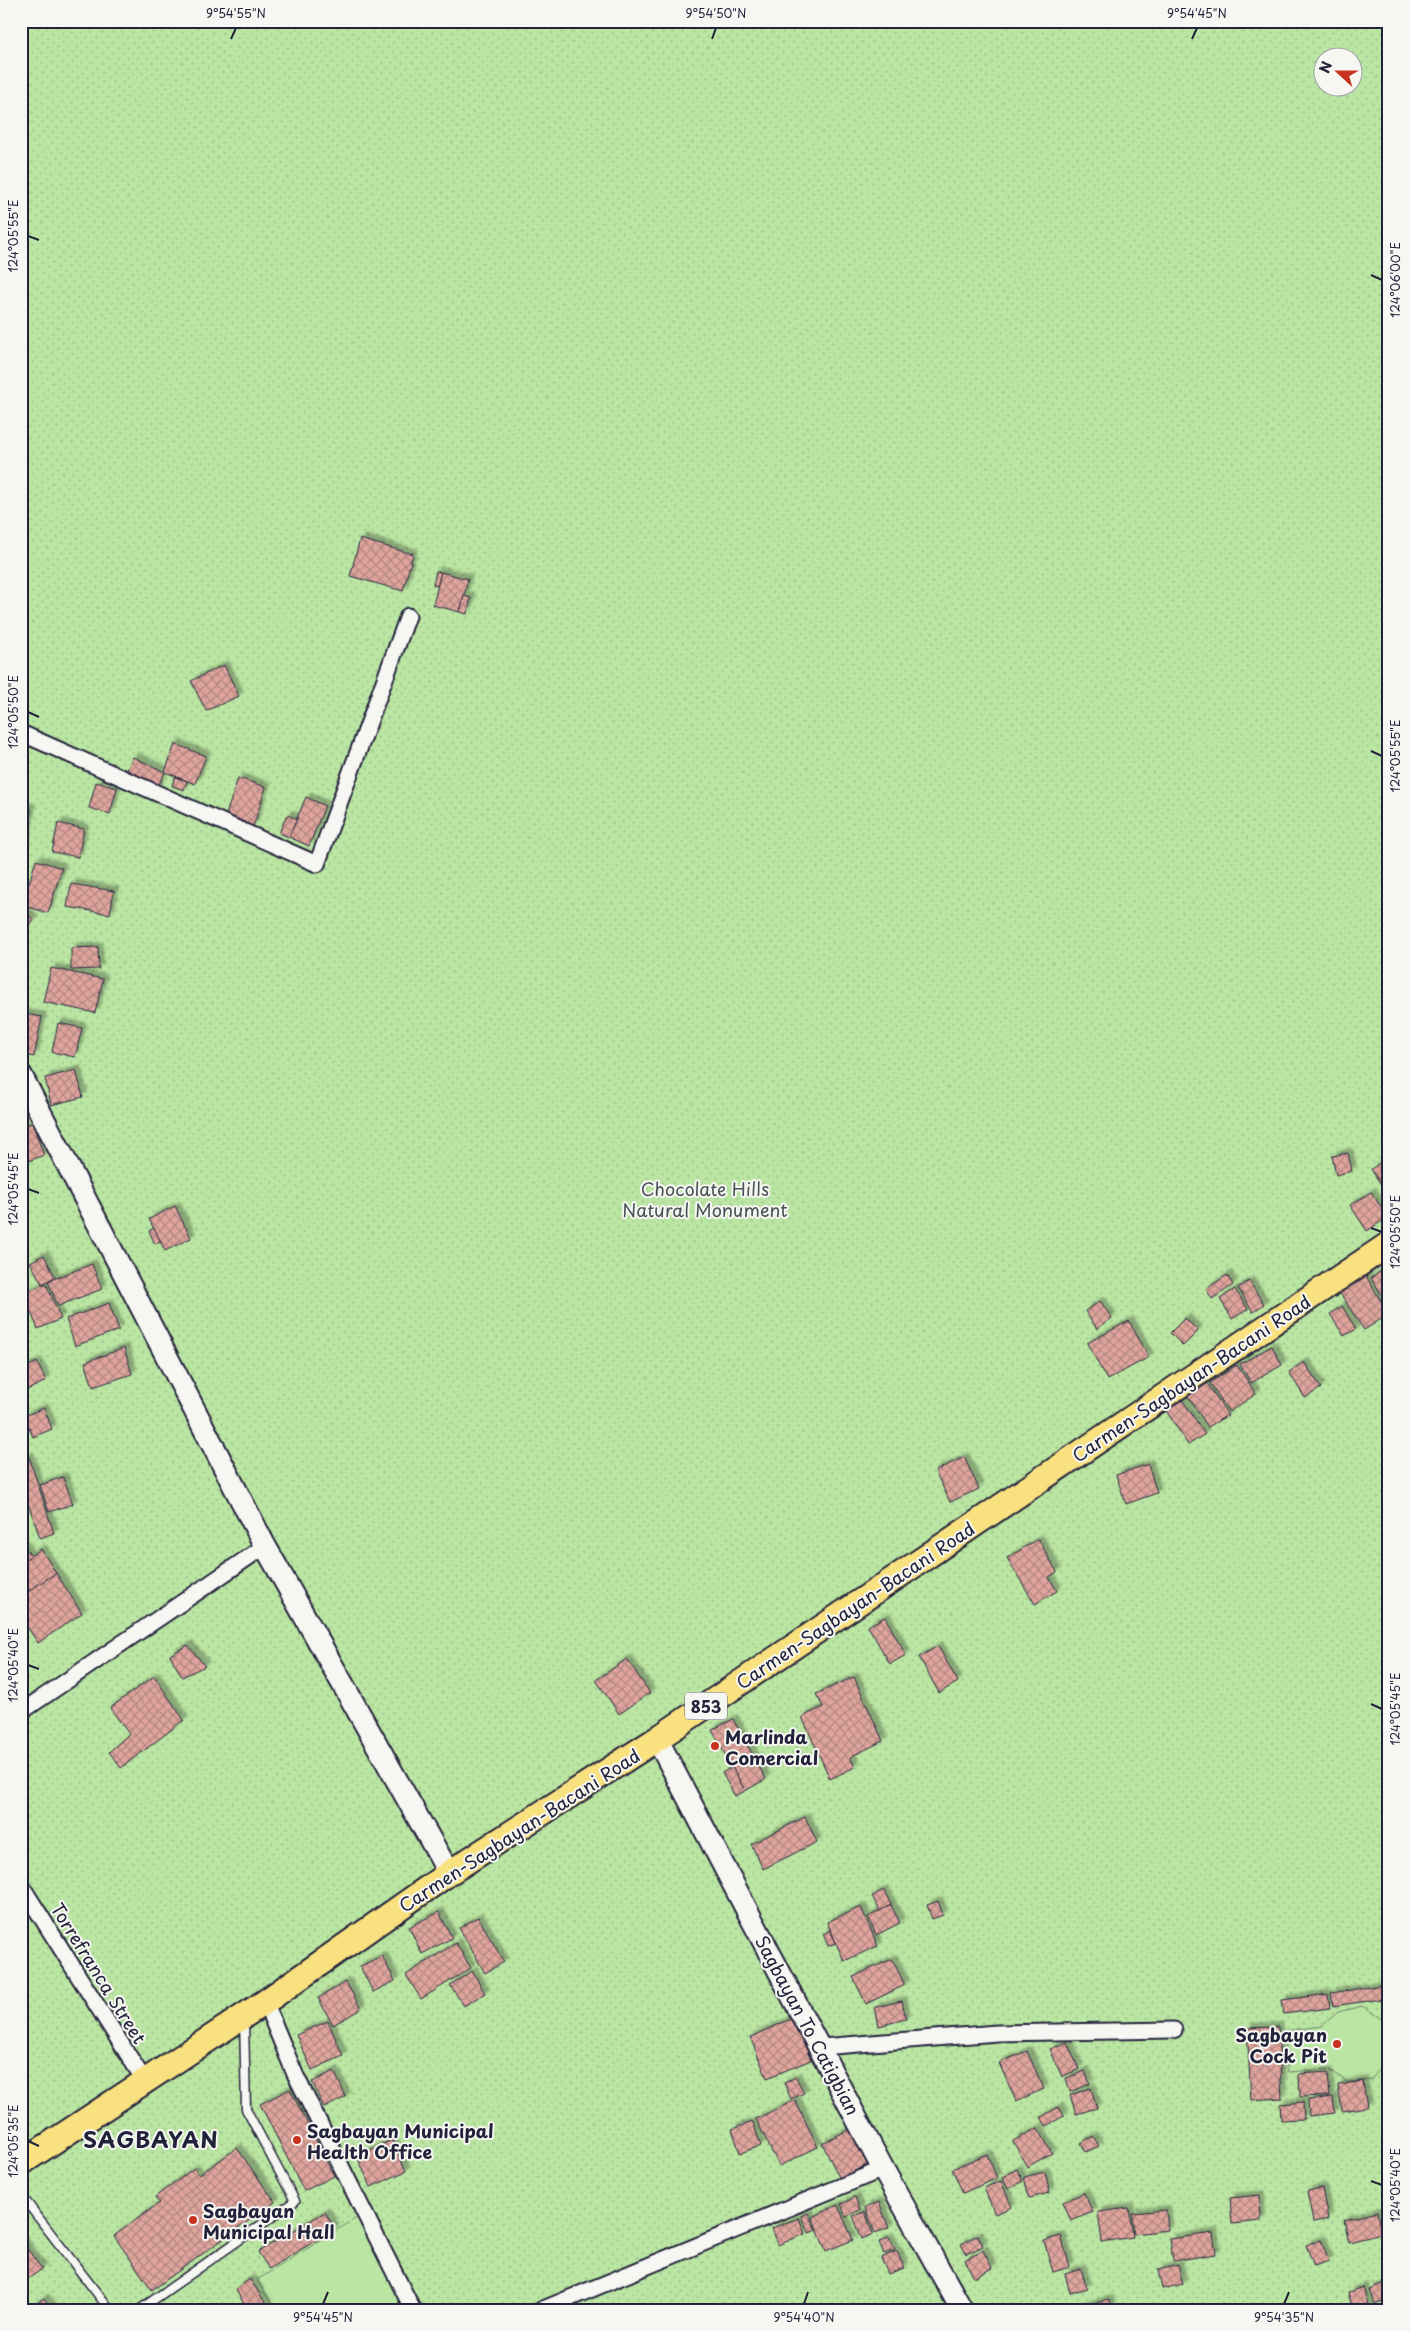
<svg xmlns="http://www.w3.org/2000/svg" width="1410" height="2331" font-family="'Playpen Sans',sans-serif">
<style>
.park{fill:url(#park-dots);stroke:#6e846e;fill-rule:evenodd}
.pitch{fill:#bae5a2;stroke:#6e846e}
.building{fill:url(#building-cross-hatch);stroke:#22223b;filter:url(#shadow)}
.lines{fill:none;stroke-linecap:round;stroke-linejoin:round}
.lane-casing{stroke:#22223b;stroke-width:11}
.street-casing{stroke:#22223b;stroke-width:19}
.secondary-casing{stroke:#22223b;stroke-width:25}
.primary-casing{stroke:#22223b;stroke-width:28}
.lane{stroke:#f6f6f2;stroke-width:8}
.street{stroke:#f6f6f2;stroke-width:15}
.secondary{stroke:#f6f6f2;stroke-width:21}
.primary{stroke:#fae180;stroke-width:24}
.ticks{fill:none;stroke:#22223b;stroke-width:2}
.poi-dot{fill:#c8321e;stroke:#f6f6f2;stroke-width:2}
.labels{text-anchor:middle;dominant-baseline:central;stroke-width:4;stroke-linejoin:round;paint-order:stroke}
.shield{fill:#f6f6f2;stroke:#626272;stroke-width:1}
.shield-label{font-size:16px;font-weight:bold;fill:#22223b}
.park-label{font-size:18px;fill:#485355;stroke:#f6f6f2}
.street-label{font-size:18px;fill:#22223b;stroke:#f6f6f2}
.poi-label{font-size:18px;font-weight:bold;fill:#22223b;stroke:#f6f6f2;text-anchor:start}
.district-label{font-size:22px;font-weight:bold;letter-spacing:1px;fill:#22223b;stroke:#f6f6f2}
.neatline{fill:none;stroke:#22223b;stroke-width:2}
.ticks-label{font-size:12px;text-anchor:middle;fill:#22223b}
</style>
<defs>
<pattern id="park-dots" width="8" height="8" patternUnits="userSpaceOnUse" patternTransform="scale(1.25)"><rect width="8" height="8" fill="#bae5a2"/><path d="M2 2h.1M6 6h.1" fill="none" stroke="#a0c48c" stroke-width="1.8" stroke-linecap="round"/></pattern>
<pattern id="building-cross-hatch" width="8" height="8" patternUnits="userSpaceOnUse" patternTransform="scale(1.25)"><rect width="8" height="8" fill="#dfa59d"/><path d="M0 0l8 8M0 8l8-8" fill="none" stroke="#b48681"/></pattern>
<filter id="shadow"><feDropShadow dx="4.5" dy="-4.5" stdDeviation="1" flood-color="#0004"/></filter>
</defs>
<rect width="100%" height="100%" fill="#efded8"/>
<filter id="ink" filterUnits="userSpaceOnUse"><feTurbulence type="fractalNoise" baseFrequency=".02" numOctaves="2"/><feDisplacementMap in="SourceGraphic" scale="10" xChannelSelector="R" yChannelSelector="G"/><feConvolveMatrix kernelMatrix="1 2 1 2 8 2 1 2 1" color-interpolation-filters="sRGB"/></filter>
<g filter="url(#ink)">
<path class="park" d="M21,21h1368v2289h-1368zM1322,58h30v30h-30z"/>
<g class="pitch">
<polygon points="1362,2006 1389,2024 1389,2056 1371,2080 1347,2082 1329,2069 1288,2072 1285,2031 1322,2026 1338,2012"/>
<polygon points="358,2217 404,2310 276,2310 257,2280"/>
</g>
<g class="building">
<polygon points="360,539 413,554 403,591 350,576"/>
<polygon points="436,571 441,572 438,586 433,585"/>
<polygon points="441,572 468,579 460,612 433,605"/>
<polygon points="464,596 471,598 467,614 460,612"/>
<polygon points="224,665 239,696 206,711 191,681"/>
<polygon points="175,744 206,756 195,784 165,772"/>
<polygon points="133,757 165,772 157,789 125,774"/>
<polygon points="175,777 187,781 184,790 172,786"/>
<polygon points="238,778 266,787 253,827 225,818"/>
<polygon points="96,782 117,788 110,814 89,808"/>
<polygon points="306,797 325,806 309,846 289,837"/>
<polygon points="21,807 31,809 23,859 21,859"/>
<polygon points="287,815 297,819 289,837 279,833"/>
<polygon points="58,823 84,829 78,857 52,852"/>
<polygon points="36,860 62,868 48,913 22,905"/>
<polygon points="71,884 114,891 110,914 67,907"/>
<polygon points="21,908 34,920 21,934"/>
<polygon points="98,947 99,969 71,970 71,948"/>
<polygon points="51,968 103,979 95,1013 43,1002"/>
<polygon points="24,1014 42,1017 34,1057 21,1054 21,1030"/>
<polygon points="58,1023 82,1028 75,1057 52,1052"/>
<polygon points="76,1070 83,1097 51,1105 45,1078"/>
<polygon points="32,1123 44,1155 21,1164 21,1127"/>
<polygon points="1348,1153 1352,1171 1336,1175 1332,1156"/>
<polygon points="1389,1157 1389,1197 1371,1169"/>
<polygon points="1371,1192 1388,1217 1367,1231 1350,1205"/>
<polygon points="175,1206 191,1238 165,1251 149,1219"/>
<polygon points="154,1228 161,1242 155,1244 149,1231"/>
<polygon points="44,1255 55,1277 42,1284 30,1262"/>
<polygon points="92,1264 102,1289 58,1306 48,1281"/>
<polygon points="1389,1266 1389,1306 1371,1278"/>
<polygon points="1227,1275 1233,1285 1212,1299 1206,1289"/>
<polygon points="1366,1276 1389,1314 1364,1330 1340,1293"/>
<polygon points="1249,1281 1264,1304 1253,1312 1238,1288"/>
<polygon points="46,1283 61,1319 38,1329 23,1294"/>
<polygon points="1235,1289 1248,1309 1232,1319 1220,1299"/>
<polygon points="1100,1301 1112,1318 1097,1329 1085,1311"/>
<polygon points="109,1303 119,1330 75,1346 66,1319"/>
<polygon points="1342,1306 1356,1329 1344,1336 1330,1314"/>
<polygon points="1185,1318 1198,1331 1183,1346 1170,1333"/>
<polygon points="1129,1321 1149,1357 1107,1380 1087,1343"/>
<polygon points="1272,1346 1282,1365 1251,1383 1240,1364"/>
<polygon points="124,1348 132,1374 93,1387 85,1362"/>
<polygon points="37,1362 46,1381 21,1393 21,1370"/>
<polygon points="1304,1362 1321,1388 1305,1398 1289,1372"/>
<polygon points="1237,1365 1256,1394 1229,1412 1210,1383"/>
<polygon points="1207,1383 1228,1415 1208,1427 1187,1395"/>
<polygon points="1181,1398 1205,1434 1188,1445 1165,1409"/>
<polygon points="44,1408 52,1429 33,1437 24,1416"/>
<polygon points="29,1457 54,1533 40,1538 21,1483 21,1460"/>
<polygon points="964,1457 979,1489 950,1502 935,1471"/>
<polygon points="1148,1464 1157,1493 1126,1504 1116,1475"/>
<polygon points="63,1477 73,1504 49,1512 40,1485"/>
<polygon points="1038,1539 1057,1572 1049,1577 1057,1591 1035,1604 1007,1558"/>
<polygon points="21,1542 31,1556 21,1562"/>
<polygon points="41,1549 56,1573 27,1592 21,1584 21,1562"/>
<polygon points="56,1573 82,1613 38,1643 21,1618 21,1596"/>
<polygon points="885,1617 906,1655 890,1664 868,1626"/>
<polygon points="188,1645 205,1666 182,1677 170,1655"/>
<polygon points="938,1646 958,1682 939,1693 919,1657"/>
<polygon points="627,1659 650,1693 619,1714 596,1680"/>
<polygon points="154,1676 184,1720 121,1768 109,1752 129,1734 110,1708"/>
<polygon points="854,1677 883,1741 850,1757 855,1767 830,1779 802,1717 823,1707 816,1694"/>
<polygon points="733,1719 766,1779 745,1791 712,1730"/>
<polygon points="732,1767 745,1791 735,1796 722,1773"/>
<polygon points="805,1817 817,1842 763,1869 751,1844"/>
<polygon points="884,1890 891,1905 880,1911 872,1896"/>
<polygon points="938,1901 943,1915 932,1919 927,1905"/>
<polygon points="891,1905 900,1923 876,1935 868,1917"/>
<polygon points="861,1907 878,1946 844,1961 827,1922"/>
<polygon points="439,1912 452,1938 422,1954 409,1927"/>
<polygon points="478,1917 504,1962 485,1973 459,1928"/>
<polygon points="830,1930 836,1943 828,1946 823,1934"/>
<polygon points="456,1943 471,1968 421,1999 406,1975"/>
<polygon points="382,1956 395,1981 373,1992 360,1966"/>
<polygon points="892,1959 905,1985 866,2004 853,1977"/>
<polygon points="472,1971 485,1993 464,2006 450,1985"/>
<polygon points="346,1982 361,2009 333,2025 318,1998"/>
<polygon points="1389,1984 1389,1998 1333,2006 1331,1993"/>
<polygon points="1328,1994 1330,2008 1284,2014 1282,2000"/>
<polygon points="902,2001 906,2019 879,2026 875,2007"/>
<polygon points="793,2018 811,2060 767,2078 750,2037"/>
<polygon points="328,2021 343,2056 312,2070 296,2035"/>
<polygon points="1278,2027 1282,2098 1251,2100 1247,2028"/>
<polygon points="1067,2042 1079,2069 1062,2077 1050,2049"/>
<polygon points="1027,2051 1044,2089 1016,2101 999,2063"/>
<polygon points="334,2071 346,2097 324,2108 312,2082"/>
<polygon points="1085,2071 1090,2084 1070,2092 1066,2078"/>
<polygon points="1328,2072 1330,2096 1300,2097 1299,2074"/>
<polygon points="796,2077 804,2093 791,2099 784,2083"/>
<polygon points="1363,2081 1367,2107 1342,2111 1338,2085"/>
<polygon points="1091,2088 1097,2108 1076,2114 1070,2095"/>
<polygon points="290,2089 334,2176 304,2191 260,2104"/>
<polygon points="1333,2097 1335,2113 1309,2116 1308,2100"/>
<polygon points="795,2100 818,2147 779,2166 756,2119"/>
<polygon points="1303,2102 1304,2119 1281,2120 1280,2104"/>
<polygon points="1059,2107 1064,2116 1046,2126 1041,2117"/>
<polygon points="753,2122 761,2146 740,2153 732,2129"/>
<polygon points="1038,2128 1052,2153 1027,2167 1013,2141"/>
<polygon points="850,2129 868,2164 840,2179 822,2143"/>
<polygon points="1093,2136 1099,2146 1086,2152 1081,2143"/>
<polygon points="392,2140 406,2171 371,2187 357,2156"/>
<polygon points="237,2148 275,2202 152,2290 114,2236 159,2203 155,2197 194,2168 199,2175"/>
<polygon points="987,2154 997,2178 963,2193 952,2169"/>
<polygon points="1017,2169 1023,2181 1008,2189 1002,2177"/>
<polygon points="1045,2172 1050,2193 1029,2198 1024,2177"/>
<polygon points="1001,2181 1012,2207 995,2214 984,2188"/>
<polygon points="1322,2188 1328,2219 1313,2222 1307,2191"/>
<polygon points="1084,2193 1093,2212 1071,2221 1063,2202"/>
<polygon points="1260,2195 1261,2221 1232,2224 1230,2198"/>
<polygon points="855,2197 860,2210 846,2217 841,2204"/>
<polygon points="879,2202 889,2228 875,2233 865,2207"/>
<polygon points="838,2205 853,2240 826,2251 812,2217"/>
<polygon points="1129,2208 1133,2237 1102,2242 1098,2212"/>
<polygon points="1166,2210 1168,2230 1134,2234 1132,2213"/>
<polygon points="325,2212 335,2229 269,2269 258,2252"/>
<polygon points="865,2212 873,2234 862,2239 853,2216"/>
<polygon points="1377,2212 1381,2234 1349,2242 1344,2220"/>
<polygon points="808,2213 816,2230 809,2233 801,2216"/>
<polygon points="799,2218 805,2234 778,2245 772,2228"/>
<polygon points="1213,2233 1216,2254 1173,2261 1170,2239"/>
<polygon points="978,2235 983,2246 966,2254 961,2244"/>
<polygon points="1061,2236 1070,2267 1053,2272 1044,2241"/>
<polygon points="889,2238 895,2250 884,2254 879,2242"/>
<polygon points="1321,2239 1329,2261 1314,2266 1306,2245"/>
<polygon points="21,2240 42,2269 21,2284"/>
<polygon points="983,2250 992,2268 974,2278 965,2260"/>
<polygon points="897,2251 904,2268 888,2274 881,2258"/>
<polygon points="1178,2265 1183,2284 1162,2289 1158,2270"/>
<polygon points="1081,2269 1087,2288 1070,2293 1065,2274"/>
<polygon points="250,2279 270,2310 248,2310 235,2289"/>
<polygon points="1387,2283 1389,2299 1374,2304 1369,2290"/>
<polygon points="1363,2287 1369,2308 1353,2310 1348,2292"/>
<polygon points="44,2298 52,2310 31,2310 30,2309"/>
<polygon points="1109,2300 1111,2310 1062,2310"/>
</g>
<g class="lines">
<g class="lane-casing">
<g id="lane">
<polyline points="21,2195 110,2310"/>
<polyline points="139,2310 295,2201 246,2109 244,2020"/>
</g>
</g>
<g class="street-casing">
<g id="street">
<polyline points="21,733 317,864 408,616"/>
<polyline points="21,1712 265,1546"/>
<polyline points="21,1885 144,2080"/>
<polyline points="265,2002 295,2074 413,2310"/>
<polyline points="821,2047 997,2033 1174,2030"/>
<polyline points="541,2310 883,2169"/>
</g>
</g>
<g class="secondary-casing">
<g id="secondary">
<polyline points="21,1075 265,1546 449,1873"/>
<polyline points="657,1739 883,2169 962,2310"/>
</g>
</g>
<g class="primary-casing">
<polyline id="primary" points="21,2163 265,2002 449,1873 657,1739 1389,1244"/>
</g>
<use href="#lane" class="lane"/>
<use href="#street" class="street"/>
<use href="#secondary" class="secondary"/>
<use href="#primary" class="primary"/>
</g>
</g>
<path class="ticks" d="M231,39l5,-11M712,39l4,-11M1192,39l5,-11M28,236l11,4M1371,275l11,5M28,712l11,5M1371,751l11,5M28,1189l11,4M1371,1228l11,4M28,1665l11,4M1371,1704l11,5M28,2141l11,5M1371,2181l11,4M323,2304l5,-12M804,2304l4,-12M1284,2304l5,-12"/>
<g class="poi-dot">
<circle cx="715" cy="1746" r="5"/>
<circle cx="1337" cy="2044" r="5"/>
<circle cx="297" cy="2140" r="5"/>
<circle cx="193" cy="2220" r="5"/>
</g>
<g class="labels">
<rect class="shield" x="685" y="1692.5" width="42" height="27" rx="4"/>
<g class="shield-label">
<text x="706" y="1706">853</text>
</g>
<g class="park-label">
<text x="705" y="1188">Chocolate Hills<tspan x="705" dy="21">Natural Monument</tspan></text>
</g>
<g class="street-label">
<text transform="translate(1191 1378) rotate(-34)">Carmen-Sagbayan-Bacani Road</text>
<text transform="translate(855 1605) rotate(-34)">Carmen-Sagbayan-Bacani Road</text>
<text transform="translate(519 1830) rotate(-33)">Carmen-Sagbayan-Bacani Road</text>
<text transform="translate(99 1973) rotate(58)">Torrefranca Street</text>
<text transform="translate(808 2025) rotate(62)">Sagbayan To Catigbian</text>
</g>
<g class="poi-label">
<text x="725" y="1736">Marlinda<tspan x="725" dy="21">Comercial</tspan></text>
<text x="1327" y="2034" text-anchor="end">Sagbayan<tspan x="1327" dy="21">Cock Pit</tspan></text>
<text x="307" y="2130">Sagbayan Municipal<tspan x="307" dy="21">Health Office</tspan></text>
<text x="203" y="2210">Sagbayan<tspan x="203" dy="21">Municipal Hall</tspan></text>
</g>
<g class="district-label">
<text x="151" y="2138">SAGBAYAN</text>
</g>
</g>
<rect width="1410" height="2331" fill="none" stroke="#f6f6f2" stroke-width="55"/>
<g transform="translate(1338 72) rotate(291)"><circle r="24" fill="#f6f6f2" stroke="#a1a1a9"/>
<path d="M0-4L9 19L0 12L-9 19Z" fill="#c8321e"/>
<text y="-8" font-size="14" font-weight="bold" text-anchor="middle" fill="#22223b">N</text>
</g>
<rect x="28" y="28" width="1354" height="2276" class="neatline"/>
<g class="ticks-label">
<text x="236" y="18">9°54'55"N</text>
<text x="716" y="18">9°54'50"N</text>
<text x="1197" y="18">9°54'45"N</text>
<text transform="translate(14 236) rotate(-90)" y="4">124°05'55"E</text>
<text transform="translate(1396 280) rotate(-90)" y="4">124°06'00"E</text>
<text transform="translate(14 712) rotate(-90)" y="4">124°05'50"E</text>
<text transform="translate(1396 756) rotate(-90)" y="4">124°05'55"E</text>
<text transform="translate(14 1189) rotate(-90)" y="4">124°05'45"E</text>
<text transform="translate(1396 1232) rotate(-90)" y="4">124°05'50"E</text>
<text transform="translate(14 1665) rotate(-90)" y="4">124°05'40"E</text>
<text transform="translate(1396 1709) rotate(-90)" y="4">124°05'45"E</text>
<text transform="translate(14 2141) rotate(-90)" y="4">124°05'35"E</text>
<text transform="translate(1396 2185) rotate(-90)" y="4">124°05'40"E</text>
<text x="323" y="2322">9°54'45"N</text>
<text x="804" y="2322">9°54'40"N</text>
<text x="1284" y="2322">9°54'35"N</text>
</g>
</svg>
